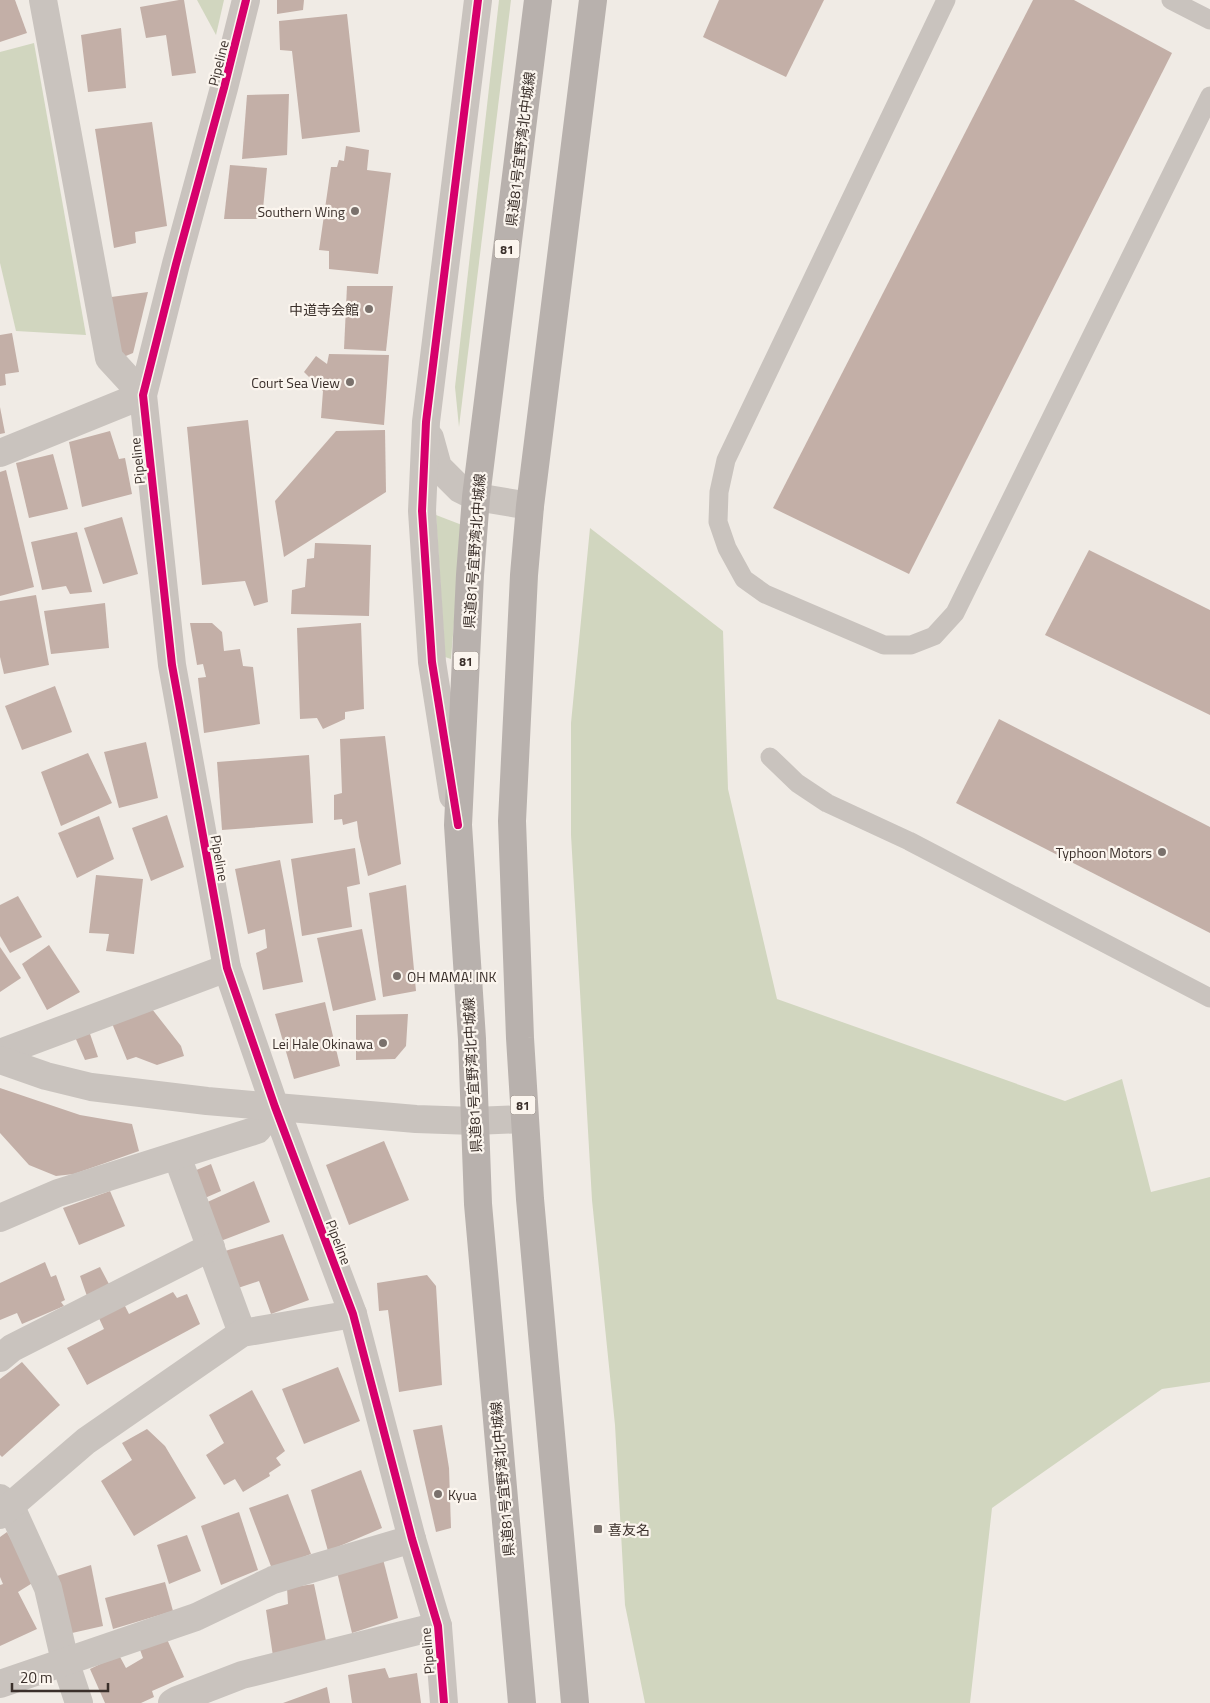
<svg xmlns="http://www.w3.org/2000/svg" width="1210" height="1703" font-family="'Titillium Web','Noto Sans JP',sans-serif">
<style>
.green{fill:#d1d6bf}
.building{fill:#c3afa7}
.lines{fill:none;stroke-linecap:round;stroke-linejoin:round}
.service{stroke:#c9c3be;stroke-width:19}
.minor{stroke:#c9c3be;stroke-width:28}
.tertiary{stroke:#c9c3be;stroke-width:28}
.primary{stroke:#b8b1ad;stroke-width:28}
.cycleway-casing{stroke:#fbf5ee;stroke-width:11}
.cycleway{stroke:#d6006c;stroke-width:8}
.poi-dot{fill:#7a716c;stroke:#fbf5ee;stroke-width:2}
.labels{text-anchor:middle;dominant-baseline:central;stroke-width:4.5;stroke-linejoin:round;paint-order:stroke}
.shield{fill:#fbf5ee;stroke:#756b66;stroke-width:1}
.shield-label{font-size:12px;font-weight:bold;fill:#3b302b}
.street-label{font-size:14px;fill:#3b302b;stroke:#fbf5ee}
.poi-label{font-size:14px;fill:#3b302b;stroke:#fbf5ee;text-anchor:end}
</style>
<rect width="100%" height="100%" fill="#f0ebe5"/>
<g class="green">
<polygon points="197,0 224,0 216,35"/>
<polygon points="499,0 511,0 459,427 455,387"/>
<polygon points="34,43 86,335 16,331 0,263 0,52"/>
<polygon points="436,515 462,525 451,659 445,657"/>
<polygon points="590,528 723,631 728,789 777,999 1065,1101 1122,1079 1151,1192 1210,1177 1210,1382 1162,1389 992,1508 970,1703 645,1703 625,1605 615,1425 592,1200 571,835 571,723"/>
</g>
<g class="building">
<polygon points="0,0 15,0 27,33 0,42"/>
<polygon points="179,0 184,0 196,73 172,76 166,35 146,38 140,7"/>
<polygon points="277,0 304,0 303,10 277,14"/>
<polygon points="719,0 824,0 786,77 703,37"/>
<polygon points="1033,0 1074,0 1172,53 909,574 773,508"/>
<polygon points="347,14 360,132 302,139 292,51 280,50 279,21"/>
<polygon points="121,28 126,88 88,92 81,35"/>
<polygon points="289,94 287,155 242,159 247,95"/>
<polygon points="152,122 167,226 135,232 136,243 114,248 95,129"/>
<polygon points="346,146 369,150 367,170 391,173 378,274 329,269 329,251 319,250 331,167 337,167 339,160 344,161"/>
<polygon points="230,165 267,168 262,219 224,219"/>
<polygon points="347,286 393,286 386,351 344,349"/>
<polygon points="148,292 133,353 121,358 104,298"/>
<polygon points="12,333 19,372 5,374 6,385 0,386 0,335"/>
<polygon points="329,354 389,355 384,425 321,418 323,391 304,372 316,356 327,364"/>
<polygon points="0,407 5,433 0,434"/>
<polygon points="248,420 268,602 254,606 245,581 202,585 187,427"/>
<polygon points="385,430 386,492 284,557 275,501 336,431"/>
<polygon points="110,431 119,459 125,458 132,494 82,507 69,442"/>
<polygon points="53,454 68,509 29,518 16,463"/>
<polygon points="6,470 34,587 0,596 0,472"/>
<polygon points="122,517 138,574 103,584 84,528"/>
<polygon points="77,532 92,592 70,594 66,586 42,590 31,542"/>
<polygon points="315,543 371,545 369,616 291,614 292,590 305,587 307,559 314,558"/>
<polygon points="1089,550 1210,610 1210,715 1045,635"/>
<polygon points="36,595 49,665 4,674 0,657 0,601"/>
<polygon points="105,603 109,648 51,654 44,611"/>
<polygon points="190,623 212,623 222,632 224,651 240,649 243,666 253,667 260,724 204,733 198,678 206,677 203,664 197,665"/>
<polygon points="361,623 364,709 345,712 345,719 323,729 317,718 300,719 297,628"/>
<polygon points="55,686 72,732 22,750 5,706"/>
<polygon points="999,719 1210,827 1210,933 956,803"/>
<polygon points="385,736 401,864 368,876 359,837 357,821 343,825 342,819 334,820 334,795 342,793 340,739"/>
<polygon points="146,742 158,798 119,808 104,752"/>
<polygon points="88,753 112,803 61,826 41,772"/>
<polygon points="309,755 313,823 222,830 217,762"/>
<polygon points="167,815 184,867 151,881 132,828"/>
<polygon points="99,816 114,859 77,878 58,833"/>
<polygon points="355,848 360,884 347,887 352,927 302,936 291,859"/>
<polygon points="280,860 303,982 263,990 256,953 267,948 265,929 248,934 235,869"/>
<polygon points="96,875 143,879 134,954 106,951 109,934 89,933"/>
<polygon points="406,885 416,991 383,997 369,893"/>
<polygon points="18,896 42,937 10,953 0,936 0,905"/>
<polygon points="362,929 376,1000 333,1011 317,938"/>
<polygon points="49,945 80,992 47,1010 22,964"/>
<polygon points="0,947 21,978 0,992"/>
<polygon points="325,1002 340,1066 294,1079 275,1014"/>
<polygon points="152,1009 181,1046 184,1056 157,1065 136,1057 127,1060 111,1021"/>
<polygon points="408,1014 406,1046 395,1059 356,1060 356,1015"/>
<polygon points="89,1031 98,1057 85,1060 75,1037"/>
<polygon points="0,1088 80,1115 132,1124 139,1151 74,1174 56,1176 29,1165 0,1133"/>
<polygon points="384,1141 409,1200 349,1225 326,1165"/>
<polygon points="211,1164 221,1191 198,1201 189,1173"/>
<polygon points="254,1181 270,1222 218,1242 203,1204"/>
<polygon points="110,1191 125,1226 79,1245 63,1208"/>
<polygon points="283,1234 309,1300 271,1314 259,1281 232,1290 218,1253"/>
<polygon points="45,1262 51,1277 56,1275 65,1300 61,1302 64,1306 22,1324 17,1313 0,1320 0,1283"/>
<polygon points="100,1267 110,1286 88,1299 80,1276"/>
<polygon points="427,1275 436,1286 442,1385 399,1392 388,1310 379,1311 377,1283"/>
<polygon points="173,1292 177,1298 187,1294 200,1324 87,1385 67,1348 104,1329 98,1316 124,1304 129,1314"/>
<polygon points="22,1362 60,1405 2,1457 0,1455 0,1379"/>
<polygon points="338,1367 360,1421 304,1444 282,1389"/>
<polygon points="252,1390 285,1451 276,1458 281,1465 269,1473 270,1476 243,1492 235,1479 224,1485 206,1455 224,1443 209,1415"/>
<polygon points="442,1425 449,1468 451,1528 436,1532 413,1430"/>
<polygon points="147,1429 165,1446 196,1498 134,1536 101,1481 132,1460 122,1443"/>
<polygon points="361,1470 382,1528 328,1551 311,1490"/>
<polygon points="288,1494 311,1554 272,1569 249,1508"/>
<polygon points="239,1512 258,1570 221,1585 201,1526"/>
<polygon points="7,1532 34,1582 18,1592 37,1629 0,1646 0,1585 3,1584 0,1577 0,1537"/>
<polygon points="187,1535 201,1571 169,1584 157,1545"/>
<polygon points="383,1559 398,1618 352,1633 337,1572"/>
<polygon points="91,1565 103,1626 72,1633 57,1576"/>
<polygon points="165,1582 173,1611 113,1629 105,1598"/>
<polygon points="314,1584 326,1641 273,1656 266,1610 288,1604 287,1588"/>
<polygon points="166,1637 184,1677 152,1691 154,1697 141,1703 105,1703 90,1669 119,1655 126,1668 143,1658 139,1647"/>
<polygon points="385,1668 389,1678 417,1673 421,1703 352,1703 348,1675"/>
<polygon points="327,1687 330,1703 283,1703"/>
</g>
<g class="lines">
<g class="service">
<polyline points="946,0 726,460 719,492 718,522 727,548 744,579 765,594 884,645 911,645 934,636 955,613 1210,96"/>
<polyline points="1171,0 1210,20"/>
<polyline points="770,757 797,783 827,803 909,841 1210,998"/>
</g>
<g class="minor">
<polyline points="246,0 224,88 176,264 143,395 172,665 227,968 275,1107 353,1314 412,1539 438,1626 444,1703"/>
<polyline points="0,453 143,395 109,358 43,0"/>
<polyline points="0,1053 227,968"/>
<polyline points="177,1156 242,1333"/>
<polyline points="0,1218 58,1193 257,1130 275,1107"/>
<polyline points="0,1358 12,1348 211,1247"/>
<polyline points="0,1498 11,1507 48,1588 65,1661 79,1703"/>
<polyline points="0,1515 86,1441 242,1333 353,1314"/>
<polyline points="0,1684 196,1617 273,1580 412,1539"/>
<polyline points="172,1703 177,1700 242,1675 438,1626"/>
</g>
<g class="tertiary">
<polyline points="430,438 438,467 460,489 476,497 530,506"/>
<polyline points="453,796 432,662 422,511 426,422 478,0"/>
<polyline points="0,1060 46,1076 91,1087 207,1101 416,1119 474,1121 524,1119"/>
</g>
<g class="primary">
<polyline points="522,1703 478,1204 472,1039 458,825 470,575 476,497 538,0"/>
<polyline points="575,1703 530,1199 520,1038 512,821 524,575 530,506 593,0"/>
</g>
<g class="cycleway-casing">
<g id="cycleway">
<polyline points="246,0 224,88 176,264 143,395 172,665 227,968 275,1107 353,1314 412,1539 438,1626 444,1703"/>
<polyline points="458,825 432,662 422,511 426,422 478,0"/>
</g>
</g>
<use href="#cycleway" class="cycleway"/>
</g>
<g class="poi-dot">
<circle cx="355" cy="211" r="5"/>
<circle cx="369" cy="309" r="5"/>
<circle cx="350" cy="382" r="5"/>
<circle cx="1162" cy="852" r="5"/>
<circle cx="397" cy="976" r="5"/>
<circle cx="383" cy="1043" r="5"/>
<circle cx="438" cy="1494" r="5"/>
<rect x="593" y="1524" width="10" height="10" rx="2.5"/>
</g>
<g class="labels">
<g class="shield">
<rect x="494.5" y="239.5" width="25" height="19" rx="4"/>
<rect x="453.5" y="651.5" width="25" height="19" rx="4"/>
<rect x="510.5" y="1095.5" width="25" height="19" rx="4"/>
</g>
<g class="shield-label">
<text x="507" y="249">81</text>
<text x="466" y="661">81</text>
<text x="523" y="1105">81</text>
</g>
<g class="street-label">
<text transform="translate(218 63) rotate(-76)">Pipeline</text>
<text transform="translate(520 149) rotate(-83)">県道81号宜野湾北中城線</text>
<text transform="translate(137 461) rotate(-96)">Pipeline</text>
<text transform="translate(474 551) rotate(-86)">県道81号宜野湾北中城線</text>
<text transform="translate(220 858) rotate(80)">Pipeline</text>
<text transform="translate(472 1075) rotate(-93)">県道81号宜野湾北中城線</text>
<text transform="translate(339 1242) rotate(69)">Pipeline</text>
<text transform="translate(502 1479) rotate(-95)">県道81号宜野湾北中城線</text>
<text transform="translate(427 1651) rotate(-95)">Pipeline</text>
</g>
<g class="poi-label">
<text x="345" y="211">Southern Wing</text>
<text x="359" y="309">中道寺会館</text>
<text x="340" y="382">Court Sea View</text>
<text x="1152" y="852">Typhoon Motors</text>
<text x="407" y="976" text-anchor="start">OH MAMA! INK</text>
<text x="373" y="1043">Lei Hale Okinawa</text>
<text x="448" y="1494" text-anchor="start">Kyua</text>
<text x="608" y="1529" text-anchor="start">喜友名</text>
</g>
</g>
<path d="M12 1683v8h96v-8" fill="none" stroke="#3b302b" stroke-width="2.5"/>
<text x="20" y="1683" font-size="15" fill="#3b302b" stroke="#fbf5ee" stroke-width="4" paint-order="stroke">20 m</text>
</svg>
